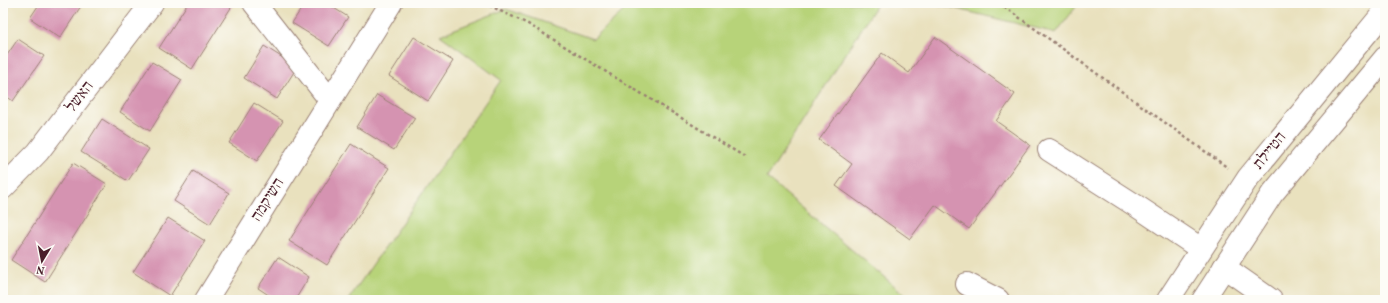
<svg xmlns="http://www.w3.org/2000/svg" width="1388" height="303" font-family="Vollkorn,'Frank Ruhl Libre',serif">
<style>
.green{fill:#b7d379;stroke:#807952}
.building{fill:#d593b1}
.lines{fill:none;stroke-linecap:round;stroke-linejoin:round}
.minor-casing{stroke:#9a8074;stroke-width:24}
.major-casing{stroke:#9a8074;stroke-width:24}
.path{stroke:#9a8074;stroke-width:2.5;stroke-dasharray:3 3;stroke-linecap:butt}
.minor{stroke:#fff;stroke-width:22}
.major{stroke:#fff;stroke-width:22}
.labels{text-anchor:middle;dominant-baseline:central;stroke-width:3.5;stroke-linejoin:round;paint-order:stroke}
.street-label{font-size:16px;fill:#4a1f2b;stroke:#fdfcf7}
</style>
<rect width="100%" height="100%" fill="#fdfcf7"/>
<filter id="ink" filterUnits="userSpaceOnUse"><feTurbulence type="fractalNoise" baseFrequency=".025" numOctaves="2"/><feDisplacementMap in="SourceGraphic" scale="8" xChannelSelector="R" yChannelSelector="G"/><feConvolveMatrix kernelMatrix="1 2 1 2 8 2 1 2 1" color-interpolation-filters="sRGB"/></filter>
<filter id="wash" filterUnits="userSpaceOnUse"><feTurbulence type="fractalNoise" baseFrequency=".012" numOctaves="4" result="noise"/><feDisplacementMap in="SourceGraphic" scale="16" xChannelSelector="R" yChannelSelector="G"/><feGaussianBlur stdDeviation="0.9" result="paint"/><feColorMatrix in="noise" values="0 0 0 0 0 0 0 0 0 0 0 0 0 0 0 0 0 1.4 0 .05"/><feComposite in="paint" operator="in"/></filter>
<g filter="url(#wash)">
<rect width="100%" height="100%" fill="#e9e1be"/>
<g class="green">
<polygon points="632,3 878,3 767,178 910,299 909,300 348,300 501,80 440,35 506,9 593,39"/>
<polygon points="932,3 1079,3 1056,33"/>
</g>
<g id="blocks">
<g class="building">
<polygon points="40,3 83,3 60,38 30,18"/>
<polygon points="188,3 234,3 192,69 159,48"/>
<polygon points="305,3 326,3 348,17 329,46 292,23"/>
<polygon points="414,37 453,61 428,101 389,76"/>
<polygon points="935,37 1015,94 996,121 1030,145 969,229 935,205 910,239 836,186 852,164 819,140 882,53 909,73"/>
<polygon points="18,39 44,56 13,101 3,94 3,61"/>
<polygon points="264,46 297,67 277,99 244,78"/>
<polygon points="152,62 182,80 150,131 120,112"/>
<polygon points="377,95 415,118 394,150 357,127"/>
<polygon points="254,103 283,121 257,161 229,143"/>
<polygon points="102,119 149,149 128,181 81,152"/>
<polygon points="351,144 389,168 327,265 289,241"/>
<polygon points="73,163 107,184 45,282 11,260"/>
<polygon points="193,171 229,193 210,224 174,201"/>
<polygon points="168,218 205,241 170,296 133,272"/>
<polygon points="278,257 309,277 295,300 276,300 258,288"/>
</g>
</g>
</g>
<g filter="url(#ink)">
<use href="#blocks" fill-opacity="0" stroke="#9a8074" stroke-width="1"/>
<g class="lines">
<g class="minor-casing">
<g id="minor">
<polyline points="254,3 330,100"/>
<polyline points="1049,150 1138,207 1201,249"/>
<polyline points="3,188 38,152 152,3"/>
<polyline points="1224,267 1271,300"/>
<polyline points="967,284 998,300"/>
<polyline points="206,300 391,3"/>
</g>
</g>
<g class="major-casing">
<g id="major">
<polyline points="1168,300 1248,178 1385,11"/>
<polyline points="1203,300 1272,194 1385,58"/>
</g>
</g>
<g class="path">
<polyline points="484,3 528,24 745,157"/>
<polyline points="999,3 1228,168"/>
</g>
<use href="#minor" class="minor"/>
<use href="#major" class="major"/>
</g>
</g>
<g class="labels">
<g class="street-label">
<text transform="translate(80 97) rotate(-53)">האשל</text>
<text transform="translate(1270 151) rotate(-51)">הטיילת</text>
<text transform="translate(268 200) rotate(-58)">השיקמה</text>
</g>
</g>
<rect width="1388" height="303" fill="none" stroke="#fdfcf7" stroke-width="16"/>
<g transform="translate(42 261) rotate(190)" stroke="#fdfcf7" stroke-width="3" paint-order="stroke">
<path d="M0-3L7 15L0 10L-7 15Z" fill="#4a1f2b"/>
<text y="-6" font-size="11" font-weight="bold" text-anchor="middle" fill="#4a1f2b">N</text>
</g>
</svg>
